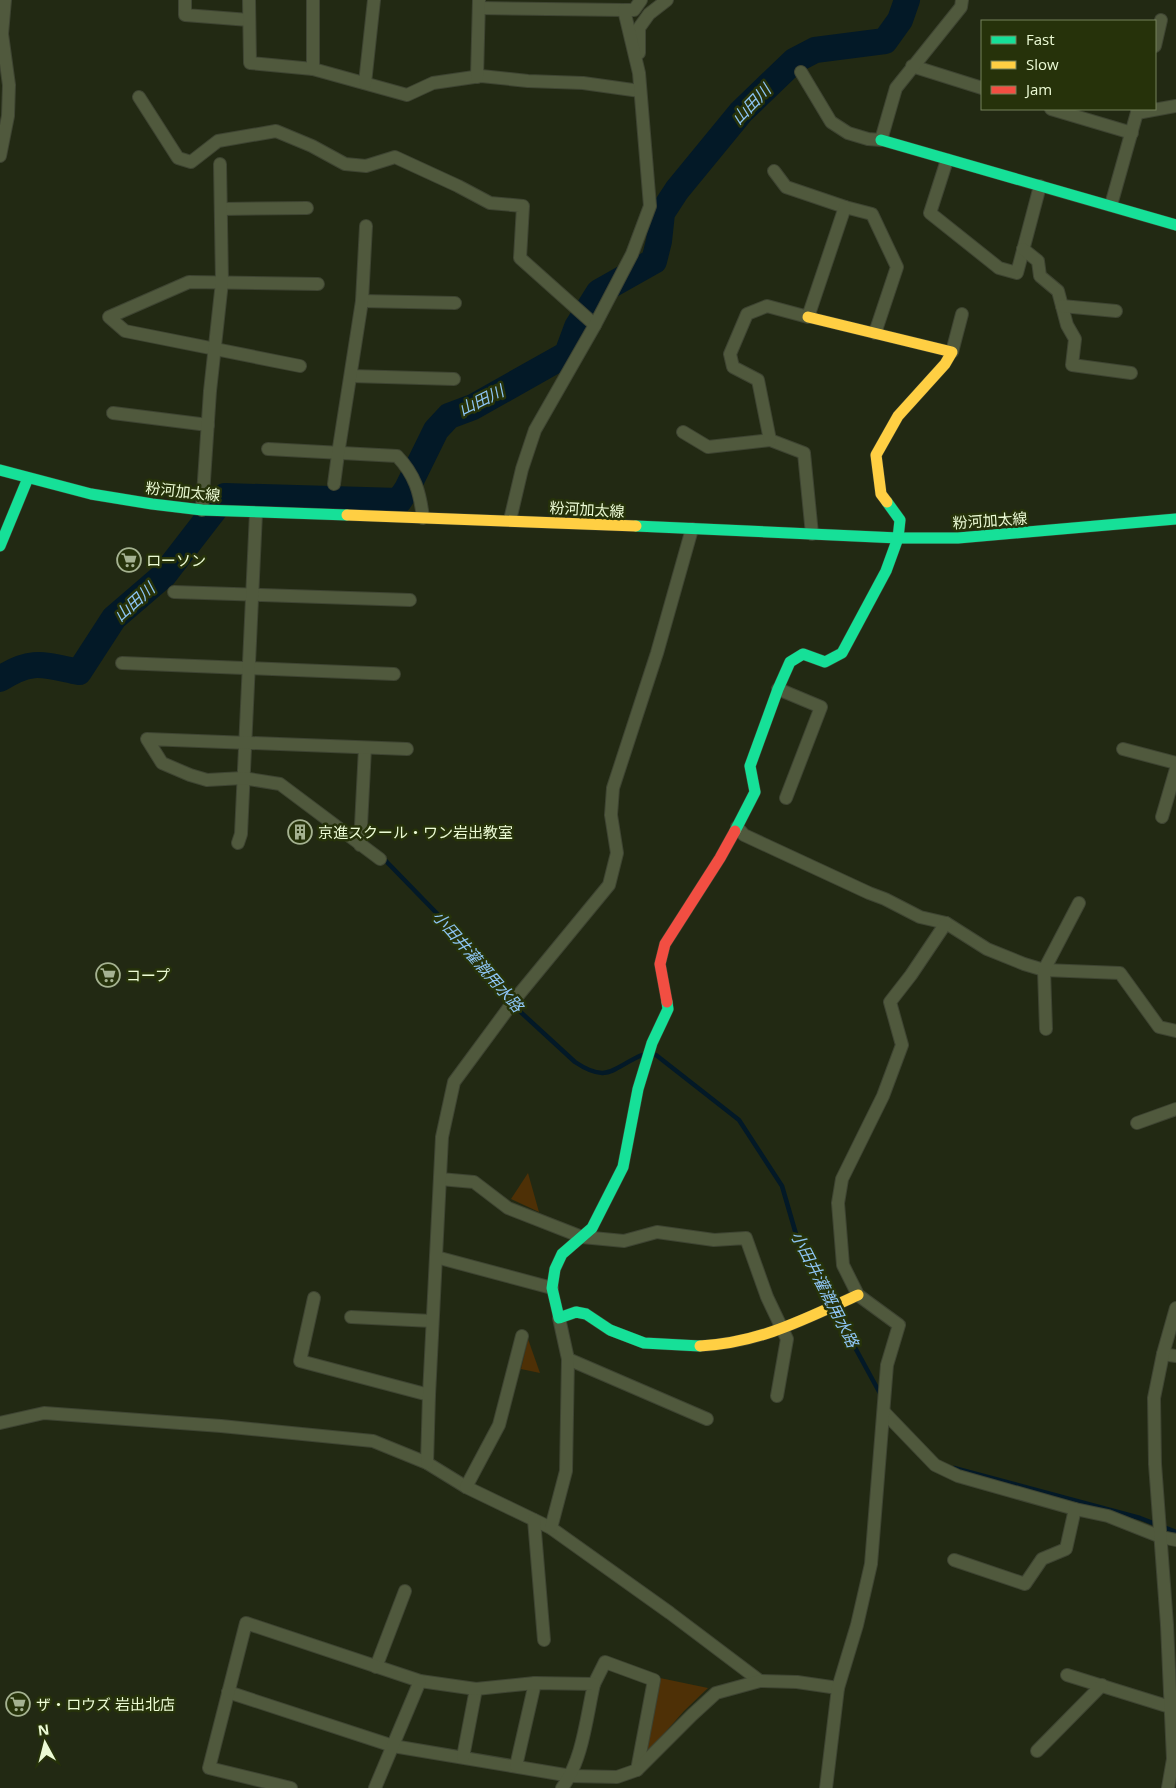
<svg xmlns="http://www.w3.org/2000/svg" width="1176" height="1788" font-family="'Open Sans','Noto Sans JP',sans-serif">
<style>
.green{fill:#4e3006}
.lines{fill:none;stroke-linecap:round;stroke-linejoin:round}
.stream{stroke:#031927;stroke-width:4.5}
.river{stroke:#031927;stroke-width:26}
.street-casing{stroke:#3e4432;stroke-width:14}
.fast-casing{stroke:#3e4432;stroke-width:12}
.slow-casing{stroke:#3e4432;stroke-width:12}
.jam-casing{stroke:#3e4432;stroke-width:12}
.street{stroke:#50593d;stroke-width:12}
.fast{stroke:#16e098;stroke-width:11}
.slow{stroke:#ffcf43;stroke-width:11}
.jam{stroke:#f24e42;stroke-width:11}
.labels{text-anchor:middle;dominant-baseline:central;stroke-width:5;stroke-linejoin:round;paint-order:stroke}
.street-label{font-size:15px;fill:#ecfbd5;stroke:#26320a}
.poi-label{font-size:15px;fill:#ecfbd5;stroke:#26320a;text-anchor:start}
.water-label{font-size:16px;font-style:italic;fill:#8ec5f4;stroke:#26320a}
</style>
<rect width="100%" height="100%" fill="#222913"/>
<g class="green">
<polygon points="528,1173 539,1212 511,1199"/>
<polygon points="528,1339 540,1373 521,1369"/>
<polygon points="660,1678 708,1688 684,1711 644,1756"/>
</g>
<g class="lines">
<g class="stream">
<path d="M383,858l70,72 48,64 74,68c33,22 37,6 67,-7"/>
<polyline points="652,1055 656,1055 739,1120 782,1186 798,1241 831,1303"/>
<polyline points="834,1309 882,1397"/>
<polyline points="954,1468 1140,1518 1176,1532"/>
</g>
<path class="river" d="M0,679c32,-21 44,-14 79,-7l35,-54 50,-43 61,-79 174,5 8,-12 29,-59 13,-14 24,-9 94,-53 10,-27 22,-35 55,-31 5,-20 3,-28 15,-23 64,-78 53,-51 21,-11 70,-9 15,-21 7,-20"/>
<g class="street-casing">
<g id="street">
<polyline points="185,0 185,15 249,20"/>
<polyline points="249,0 250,63 313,69 407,95 433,83 481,76 528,81 583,83 640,91"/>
<polyline points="313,0 313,69"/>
<polyline points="479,8 624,10"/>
<polyline points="1155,46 1161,20"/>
<polyline points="639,53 639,28 649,14 667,0"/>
<polyline points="912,66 982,88"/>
<polyline points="801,72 831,122 848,133 868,139 881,140 896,88 961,7 962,0"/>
<polyline points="477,77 479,0"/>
<polyline points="365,83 374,0"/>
<polyline points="139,97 178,158 191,162 218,141 276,131 312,146 345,164 366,166 395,157 458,186 490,203 523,206 520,258 595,325"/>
<polyline points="1051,109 1132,133"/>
<polyline points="1137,113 1176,106"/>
<polyline points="0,156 8,116 9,85 2,34 5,0"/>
<polyline points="947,160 930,213 999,268 1017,273 1040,186"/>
<polyline points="774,171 786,187 845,207 872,214 897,267 875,333"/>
<polyline points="1111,205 1138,109"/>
<polyline points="221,209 307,208"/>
<polyline points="1023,249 1038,261 1040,276 1058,291 1067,325 1075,339 1072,365 1131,373"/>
<polyline points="362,301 455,303"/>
<polyline points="1062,306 1116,311"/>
<polyline points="952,352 962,314"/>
<polyline points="300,366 125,331 109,317 189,282 318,284"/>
<polyline points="351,376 454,379"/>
<polyline points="113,413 208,425"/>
<polyline points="683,432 708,447 770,440 804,453 812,534"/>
<polyline points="770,440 758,380 733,367 730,354 747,314 767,306 808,317 845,207"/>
<path d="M268,449l129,7c18,19 23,36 26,62"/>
<polyline points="334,484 338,454 362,301 366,226"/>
<polyline points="202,510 210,391 222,282 220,164"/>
<polyline points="510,520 522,469 535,430 595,325 632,254 650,206 639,73 624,10 634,10 641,0"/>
<polyline points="174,592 410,600"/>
<polyline points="122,663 394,674"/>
<polyline points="778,689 821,707 786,798"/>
<polyline points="1123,749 1176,763"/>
<polyline points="1162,817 1176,769"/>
<polyline points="737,827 744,835 869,893 885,899 920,917 946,923 987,949 1024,964 1044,970 1120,973 1159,1027 1176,1031"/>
<polyline points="238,843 241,834 256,513"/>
<polyline points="360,845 365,748"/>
<polyline points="380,859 280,784 243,778 207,780 190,775 162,763 147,739 407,749"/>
<polyline points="1046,1029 1044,970 1079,903"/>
<polyline points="1137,1123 1176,1109"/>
<polyline points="440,1179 474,1182 508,1208 582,1237 624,1241 657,1232 714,1240 746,1238 767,1297 787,1339 777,1396"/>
<polyline points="436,1257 552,1288"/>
<polyline points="314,1298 300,1361 429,1395"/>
<polyline points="351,1317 432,1321"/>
<polyline points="1163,1354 1176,1356"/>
<polyline points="568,1359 707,1419"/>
<polyline points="884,1412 935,1465 958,1476 1075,1509 1108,1516 1161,1537 1176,1540"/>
<polyline points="0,1423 44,1413 221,1426 373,1441 427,1463 466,1487 551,1528 670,1613 760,1681"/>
<polyline points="427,1463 429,1395 442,1137 454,1082 516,998 609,885 617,853 611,815 613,788 657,653 692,529"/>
<polyline points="466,1487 499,1425 522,1336"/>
<polyline points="534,1520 544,1640"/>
<polyline points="551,1528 566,1471 568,1359 559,1318"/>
<polyline points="954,1560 1025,1584 1042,1559 1066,1549 1075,1509"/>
<polyline points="376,1667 405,1591"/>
<polyline points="1067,1675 1170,1707"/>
<polyline points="594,1684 605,1662 654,1680 637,1770"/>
<polyline points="228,1692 393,1746 571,1776 617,1777 637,1770 692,1715 716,1693 760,1681 797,1682 838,1688"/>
<polyline points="1037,1751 1102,1685"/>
<polyline points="463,1757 476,1689"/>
<polyline points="516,1766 535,1683"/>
<path d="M291,1788l-82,-20 37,-145 174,58 56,8 59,-6 59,1c-8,35 -11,75 -32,104"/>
<polyline points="375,1788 420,1681"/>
<polyline points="826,1788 838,1688 857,1625 871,1564 887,1365 899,1325 858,1295 843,1265 838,1203 842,1179 883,1096 902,1045 890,1002 911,975 946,923"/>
<polyline points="1168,1788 1173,1759 1167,1625 1155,1464 1154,1398 1163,1354 1176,1308"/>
</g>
</g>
<g class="fast-casing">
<g id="fast">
<polyline points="881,140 1176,225"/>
<polyline points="0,470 91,494 152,504 202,510 347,515"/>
<polyline points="636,526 898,538 958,538 1176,519"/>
<polyline points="0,546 28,478"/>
<polyline points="735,831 755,792 750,766 778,689 790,662 803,654 825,662 842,653 886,571 898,538 900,520 887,502"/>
<polyline points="667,1002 668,1009 652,1043 638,1089 623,1167 592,1228 562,1254 555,1269 552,1288 559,1318 576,1312 586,1314 610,1330 644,1343 700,1346"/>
</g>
</g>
<g class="slow-casing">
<g id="slow">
<polyline points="808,317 952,352 945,364 898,416 876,455 881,494 887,502"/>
<polyline points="347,515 636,526"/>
<path d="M700,1346c60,-3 105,-27 158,-51"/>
</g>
</g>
<g class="jam-casing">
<polyline id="jam" points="667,1002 660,964 665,944 720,858 735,831"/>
</g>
<use href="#street" class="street"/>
<use href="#fast" class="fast"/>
<use href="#slow" class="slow"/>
<use href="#jam" class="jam"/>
</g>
<defs>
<g id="supermarket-ring" transform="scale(1.25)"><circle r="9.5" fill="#26320a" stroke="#a5b291" stroke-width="1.5"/><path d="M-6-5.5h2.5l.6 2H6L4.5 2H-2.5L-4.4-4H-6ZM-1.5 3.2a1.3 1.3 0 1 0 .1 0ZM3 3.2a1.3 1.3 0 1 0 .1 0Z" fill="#a5b291"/></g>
<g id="building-ring" transform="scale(1.25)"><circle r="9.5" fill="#26320a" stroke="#a5b291" stroke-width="1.5"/><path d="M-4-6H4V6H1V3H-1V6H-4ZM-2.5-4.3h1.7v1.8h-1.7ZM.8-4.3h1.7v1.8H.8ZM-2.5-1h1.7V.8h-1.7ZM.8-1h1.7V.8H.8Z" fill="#a5b291"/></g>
</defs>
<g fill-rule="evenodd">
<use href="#supermarket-ring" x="129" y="560"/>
<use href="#building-ring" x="300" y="832"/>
<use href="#supermarket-ring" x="108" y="975"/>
<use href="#supermarket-ring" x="18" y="1704"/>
</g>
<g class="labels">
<g class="street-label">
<text transform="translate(183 491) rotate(6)">粉河加太線</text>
<text transform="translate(587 509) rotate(3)">粉河加太線</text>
<text transform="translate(990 520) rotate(-4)">粉河加太線</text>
</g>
<g class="poi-label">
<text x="146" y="560">ローソン</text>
<text x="318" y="832">京進スクール・ワン岩出教室</text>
<text x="126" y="975">コープ</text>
<text x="36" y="1704">ザ・ロウズ 岩出北店</text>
</g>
<g class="water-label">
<text transform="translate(751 104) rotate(-46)">山田川</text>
<text transform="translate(481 400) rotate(-26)">山田川</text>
<text transform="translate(134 602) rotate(-42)">山田川</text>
<text transform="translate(478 961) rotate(49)">小田井灌漑用水路</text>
<text transform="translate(825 1289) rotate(63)">小田井灌漑用水路</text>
</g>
</g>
<rect x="981" y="20" width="175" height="90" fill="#26320a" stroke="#75825b"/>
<rect x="991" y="36" width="25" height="8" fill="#16e098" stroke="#75825b"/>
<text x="1026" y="45" font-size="15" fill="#ecfbd5">Fast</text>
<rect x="991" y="61" width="25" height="8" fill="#ffcf43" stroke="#75825b"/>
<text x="1026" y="70" font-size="15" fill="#ecfbd5">Slow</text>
<rect x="991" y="86" width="25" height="8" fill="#f24e42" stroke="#75825b"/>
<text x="1026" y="95" font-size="15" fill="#ecfbd5">Jam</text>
<g transform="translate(45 1743) rotate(353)" stroke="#26320a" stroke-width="4" paint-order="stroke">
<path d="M0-4L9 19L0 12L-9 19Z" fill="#ecfbd5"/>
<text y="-8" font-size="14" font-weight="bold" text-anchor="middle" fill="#ecfbd5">N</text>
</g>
</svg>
